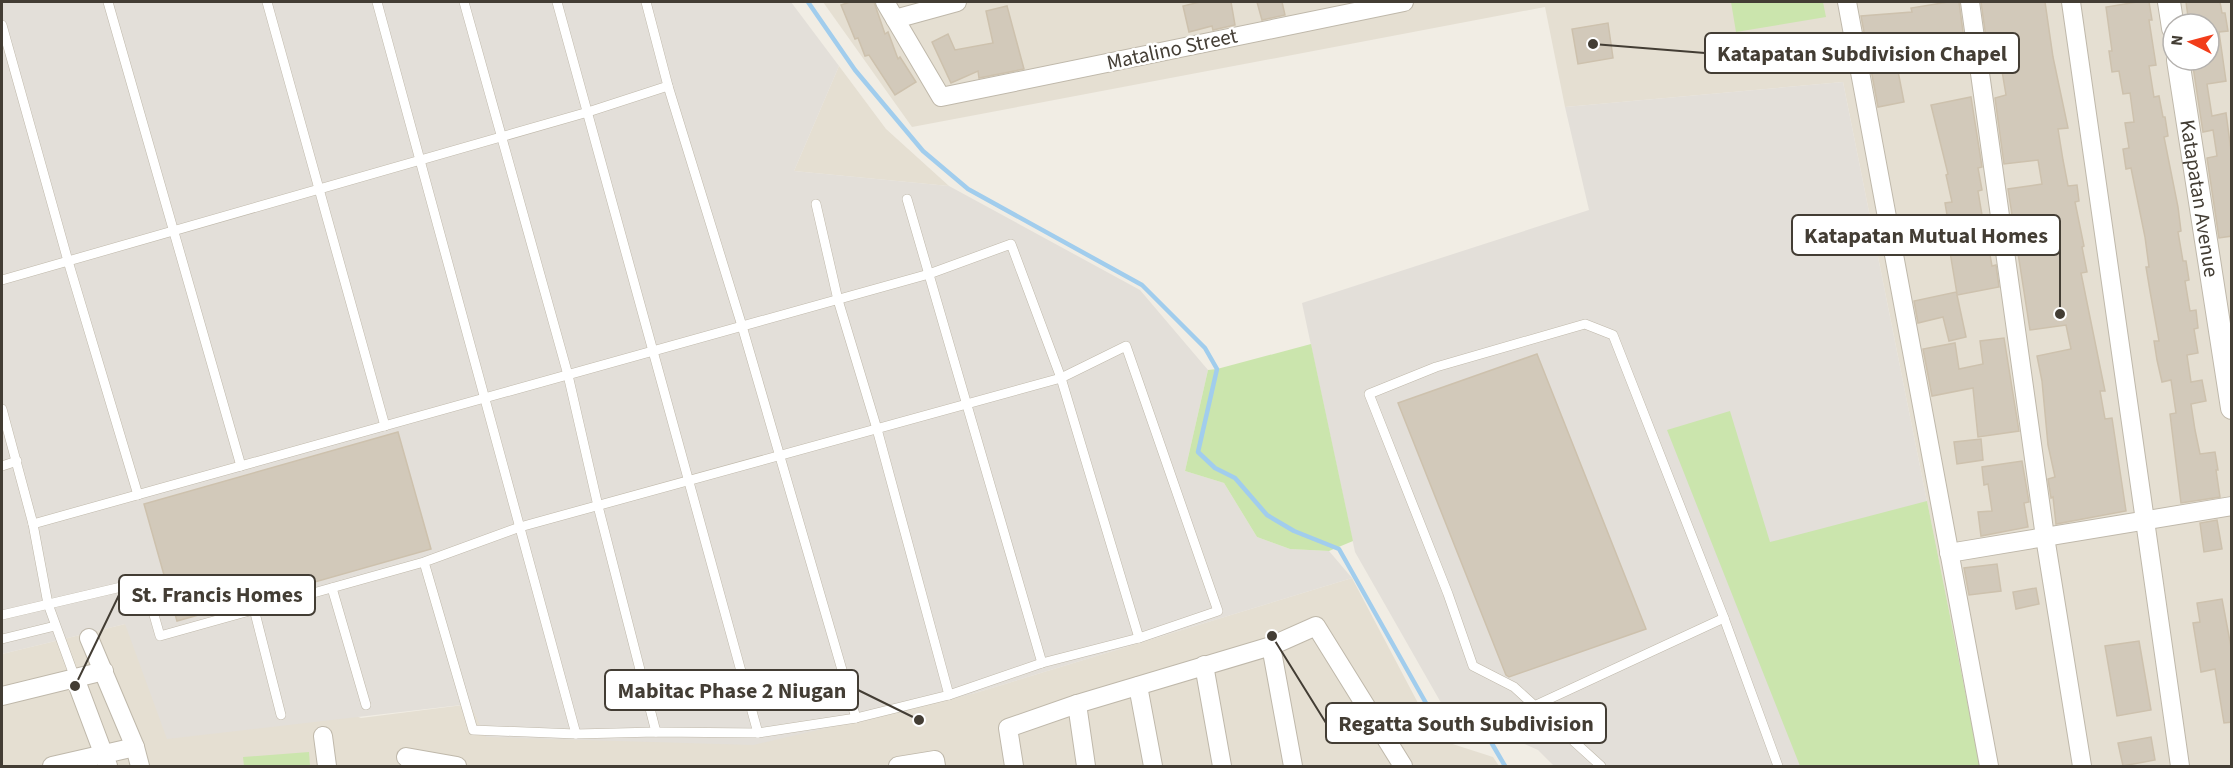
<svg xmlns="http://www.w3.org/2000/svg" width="2233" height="768" font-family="'Source Sans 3',sans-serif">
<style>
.residential{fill:#e5dfd2;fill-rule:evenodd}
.industrial{fill:#e3dfd9}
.green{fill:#cbe5ad}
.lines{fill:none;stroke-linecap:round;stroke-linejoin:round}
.stream{stroke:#a1cded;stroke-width:4.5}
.building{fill:#d2c9ba;stroke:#cdc1ad;stroke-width:1.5}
.service-casing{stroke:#bfb8aa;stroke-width:10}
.minor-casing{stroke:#bfb8aa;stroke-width:20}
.tertiary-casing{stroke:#bfb8aa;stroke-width:24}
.service{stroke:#fff;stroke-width:9}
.minor{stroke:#fff;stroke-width:18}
.tertiary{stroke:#fff;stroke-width:22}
.labels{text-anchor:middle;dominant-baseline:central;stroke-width:5;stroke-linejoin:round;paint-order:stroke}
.street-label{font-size:21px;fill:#433d34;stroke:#fff}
.leader{fill:none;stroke:#433d34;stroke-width:2}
.callout-dot{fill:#433d34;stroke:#fff;stroke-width:2}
.callout{fill:#fff;stroke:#433d34;stroke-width:2}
.callout-label{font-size:22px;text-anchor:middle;font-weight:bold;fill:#433d34}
</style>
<rect width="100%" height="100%" fill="#f1ede4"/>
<g class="residential">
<path d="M823,2h1408v764h-251l-137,-684 -278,25 -20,-100 -633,120zM2173,24h36v36h-36z"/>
<polygon points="839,66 886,129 949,186 794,171"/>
<polygon points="1352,578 1437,739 1493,757 1499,766 2,766 2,654 125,624 361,718 471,704 972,694"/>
</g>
<g class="industrial">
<polygon points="2,2 791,2 839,66 794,171 949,186 1140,290 1208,370 1185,471 1224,483 1257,537 1290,549 1329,551 1352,578 972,694 753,745 486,737 470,704 167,739 125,624 2,654"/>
<polygon points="1843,82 1980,766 1554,766 1538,750 1444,708 1355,552 1302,303 1589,210 1565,107"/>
</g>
<g class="green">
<polygon points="1731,2 1823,2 1826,17 1736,32"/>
<polygon points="1311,344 1353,541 1329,551 1290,549 1257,537 1224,483 1185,471 1208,370 1217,369"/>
<polygon points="1730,411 1770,542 1927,501 1980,766 1800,766 1667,430"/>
<polygon points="309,752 310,766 244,766 243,757"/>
</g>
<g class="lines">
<polyline class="stream" points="808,2 855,70 923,151 968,189 1142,285 1205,348 1217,369 1198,452 1215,468 1235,478 1267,515 1294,531 1339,549 1431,712 1491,742 1505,766"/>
</g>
<g class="building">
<polygon points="850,2 874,2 885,34 888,32 898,59 900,57 916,82 895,95 869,55 865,56 858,38 855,39 841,5"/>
<polygon points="1200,2 1231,2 1235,25 1213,30 1212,26 1189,32 1183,6"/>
<polygon points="1257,2 1282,2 1285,15 1262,20"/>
<polygon points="1948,2 1959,2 1965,47 1896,61 1904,102 1878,107 1861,16 1912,12 1911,8"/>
<polygon points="1981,2 2045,2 2053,57 2068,128 2058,129 2063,160 2068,186 2077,185 2079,201 2075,202 2084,246 2082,247 2087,272 2081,273 2105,391 2100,391 2105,419 2112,418 2126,511 2056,524 2053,497 2051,498 2048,479 2055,477 2048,445 2042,381 2037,356 2071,349 2066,325 2030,330 2008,189 2042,184 2038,160 2004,164 1995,98 2006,95 2001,65 1990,66"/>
<polygon points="2137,2 2149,2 2152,20 2149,20 2156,65 2149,66 2154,97 2159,96 2163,117 2165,117 2168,136 2164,137 2178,207 2181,231 2178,232 2183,261 2186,261 2189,280 2185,281 2190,311 2196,310 2198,328 2194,329 2198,353 2187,355 2191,382 2202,380 2206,401 2191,404 2195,430 2200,454 2215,452 2218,470 2216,470 2220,497 2181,503 2170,414 2176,413 2171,380 2162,382 2157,360 2154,341 2159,341 2150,291 2146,267 2149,267 2145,237 2131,168 2126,169 2123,149 2129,148 2125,123 2134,122 2130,93 2123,94 2119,71 2112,72 2109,51 2112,51 2106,7"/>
<polygon points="2186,2 2220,2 2222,13 2225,13 2228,31 2219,32 2226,81 2207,84 2212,116 2226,113 2232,158 2232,236 2219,238 2207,158 2217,156 2213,130 2203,132 2192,60 2209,60 2209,24 2189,24"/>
<polygon points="1007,6 1024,69 979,78 978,71 951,83 932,42 948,34 955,50 993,43 986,11"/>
<polygon points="1608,23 1613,58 1578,64 1572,29"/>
<polygon points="1971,97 1982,167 1978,168 1982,190 1978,191 1983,221 1988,220 1992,238 1987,238 1992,266 1996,265 1999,287 1957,295 1966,337 1949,341 1943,317 1918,323 1914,301 1956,292 1957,294 1946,228 1949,227 1945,203 1952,202 1946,175 1948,174 1931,105"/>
<polygon points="2004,338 2019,431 1978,437 1973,388 1932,396 1923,349 1955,343 1959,369 1983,364 1980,341"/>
<polygon points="1537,354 1646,629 1509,677 1506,675 1398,403"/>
<polygon points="398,432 431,549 177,621 144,504"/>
<polygon points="1981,439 1983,460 1957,464 1954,442"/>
<polygon points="2022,461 2029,502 2024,503 2028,527 1981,536 1978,512 1992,511 1988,484 1984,485 1982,467"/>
<polygon points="2217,520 2222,549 2204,552 2200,523"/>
<polygon points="1997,564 2001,591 1969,595 1964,568"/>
<polygon points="2036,588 2039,604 2016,609 2013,592"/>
<polygon points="2222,599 2232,652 2232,722 2224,723 2215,669 2201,672 2193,623 2200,622 2197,603"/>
<polygon points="2139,641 2151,710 2117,716 2105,646"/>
<polygon points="2151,737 2155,760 2123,766 2118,743"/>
</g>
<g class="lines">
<g class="service-casing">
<g id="service">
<polyline points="108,2 241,466"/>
<polyline points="267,2 385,426"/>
<polyline points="377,2 576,734"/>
<polyline points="464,2 568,375 598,506 656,732"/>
<polyline points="557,2 758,733"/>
<polyline points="646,2 668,86 742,326 856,718"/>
<polyline points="2,25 68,261 138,495"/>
<polyline points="907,199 1042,663"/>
<polyline points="816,204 838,300 877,429 949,695"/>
<polyline points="2,280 588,112 668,86"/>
<polyline points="2,409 33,524 48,604 75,678"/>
<polyline points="2,466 17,461"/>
<polyline points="33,524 929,274 1011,244 1061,378 1139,638"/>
<polyline points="332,588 366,705"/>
<polyline points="254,609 281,715"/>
<polyline points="2,615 134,584 148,594 160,636 424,562 520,527 1061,378 1126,346 1218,611 1139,638 1042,663 949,695 856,718 758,733 656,732 576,734 473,730 424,562"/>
<polyline points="2,639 55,626"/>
<polyline points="1534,706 1724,618"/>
<polyline points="1601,766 1514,687 1473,666 1448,594 1369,394 1436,367 1585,324 1613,335 1724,618 1778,766"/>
</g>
</g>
<g class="minor-casing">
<g id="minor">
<polyline points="885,2 941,97 1404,2"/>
<polyline points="1847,2 1989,766"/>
<polyline points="1970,2 2045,537 2082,766"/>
<polyline points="2071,2 2180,766"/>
<polyline points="895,19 957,2"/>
<polyline points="1949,553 2232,506"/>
<polyline points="89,638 135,747 140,766"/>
<polyline points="1271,646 1293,766"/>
<polyline points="1204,665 1222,766"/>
<polyline points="75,678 108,766"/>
<polyline points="1138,686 1153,766"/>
<polyline points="2,696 104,671"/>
<polyline points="1077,704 1086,766"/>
<polyline points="323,736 327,766"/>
<polyline points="406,757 457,766"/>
<polyline points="52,766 135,747"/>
<polyline points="898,766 935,760 936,766"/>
<polyline points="1014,766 1008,728 1077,704 1271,646 1316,626 1403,766"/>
</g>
</g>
<g class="tertiary-casing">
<g id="tertiary">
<polyline points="2169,2 2173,28"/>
<path id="s1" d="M2178,60l54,348"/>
</g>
</g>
<use href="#service" class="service"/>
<use href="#minor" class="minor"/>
<use href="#tertiary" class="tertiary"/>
</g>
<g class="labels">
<g class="street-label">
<text transform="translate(1172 49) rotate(-12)">Matalino Street</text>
<text stroke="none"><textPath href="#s1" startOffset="140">Katapatan Avenue</textPath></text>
</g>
</g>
<path class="leader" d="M1593 44L1705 53M2060 314L2060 235M75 686L119 595M919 720L858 690M1272 636L1326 723"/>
<g class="callout-dot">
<circle cx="1593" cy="44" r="6"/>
<circle cx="2060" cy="314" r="6"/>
<circle cx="75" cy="686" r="6"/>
<circle cx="919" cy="720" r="6"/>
<circle cx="1272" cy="636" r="6"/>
</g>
<g class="callout">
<rect x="1705" y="33" width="314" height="40" rx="6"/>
<rect x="1792" y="215" width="268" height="40" rx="6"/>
<rect x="119" y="575" width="196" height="40" rx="6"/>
<rect x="605" y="670" width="253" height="40" rx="6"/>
<rect x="1326" y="703" width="280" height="40" rx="6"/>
</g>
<g class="callout-label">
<text x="1862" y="61">Katapatan Subdivision Chapel</text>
<text x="1926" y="243">Katapatan Mutual Homes</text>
<text x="217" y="602">St. Francis Homes</text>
<text x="732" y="698">Mabitac Phase 2 Niugan</text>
<text x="1466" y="731">Regatta South Subdivision</text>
</g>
<rect width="2233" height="768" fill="none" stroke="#433d34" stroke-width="6"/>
<g transform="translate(2191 42) rotate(276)"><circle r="28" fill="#ffffff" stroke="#b4b1ae" stroke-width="1.5"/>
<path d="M0-4.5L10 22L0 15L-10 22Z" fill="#f23d1a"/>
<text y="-9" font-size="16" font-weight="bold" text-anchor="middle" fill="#433d34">N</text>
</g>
</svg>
